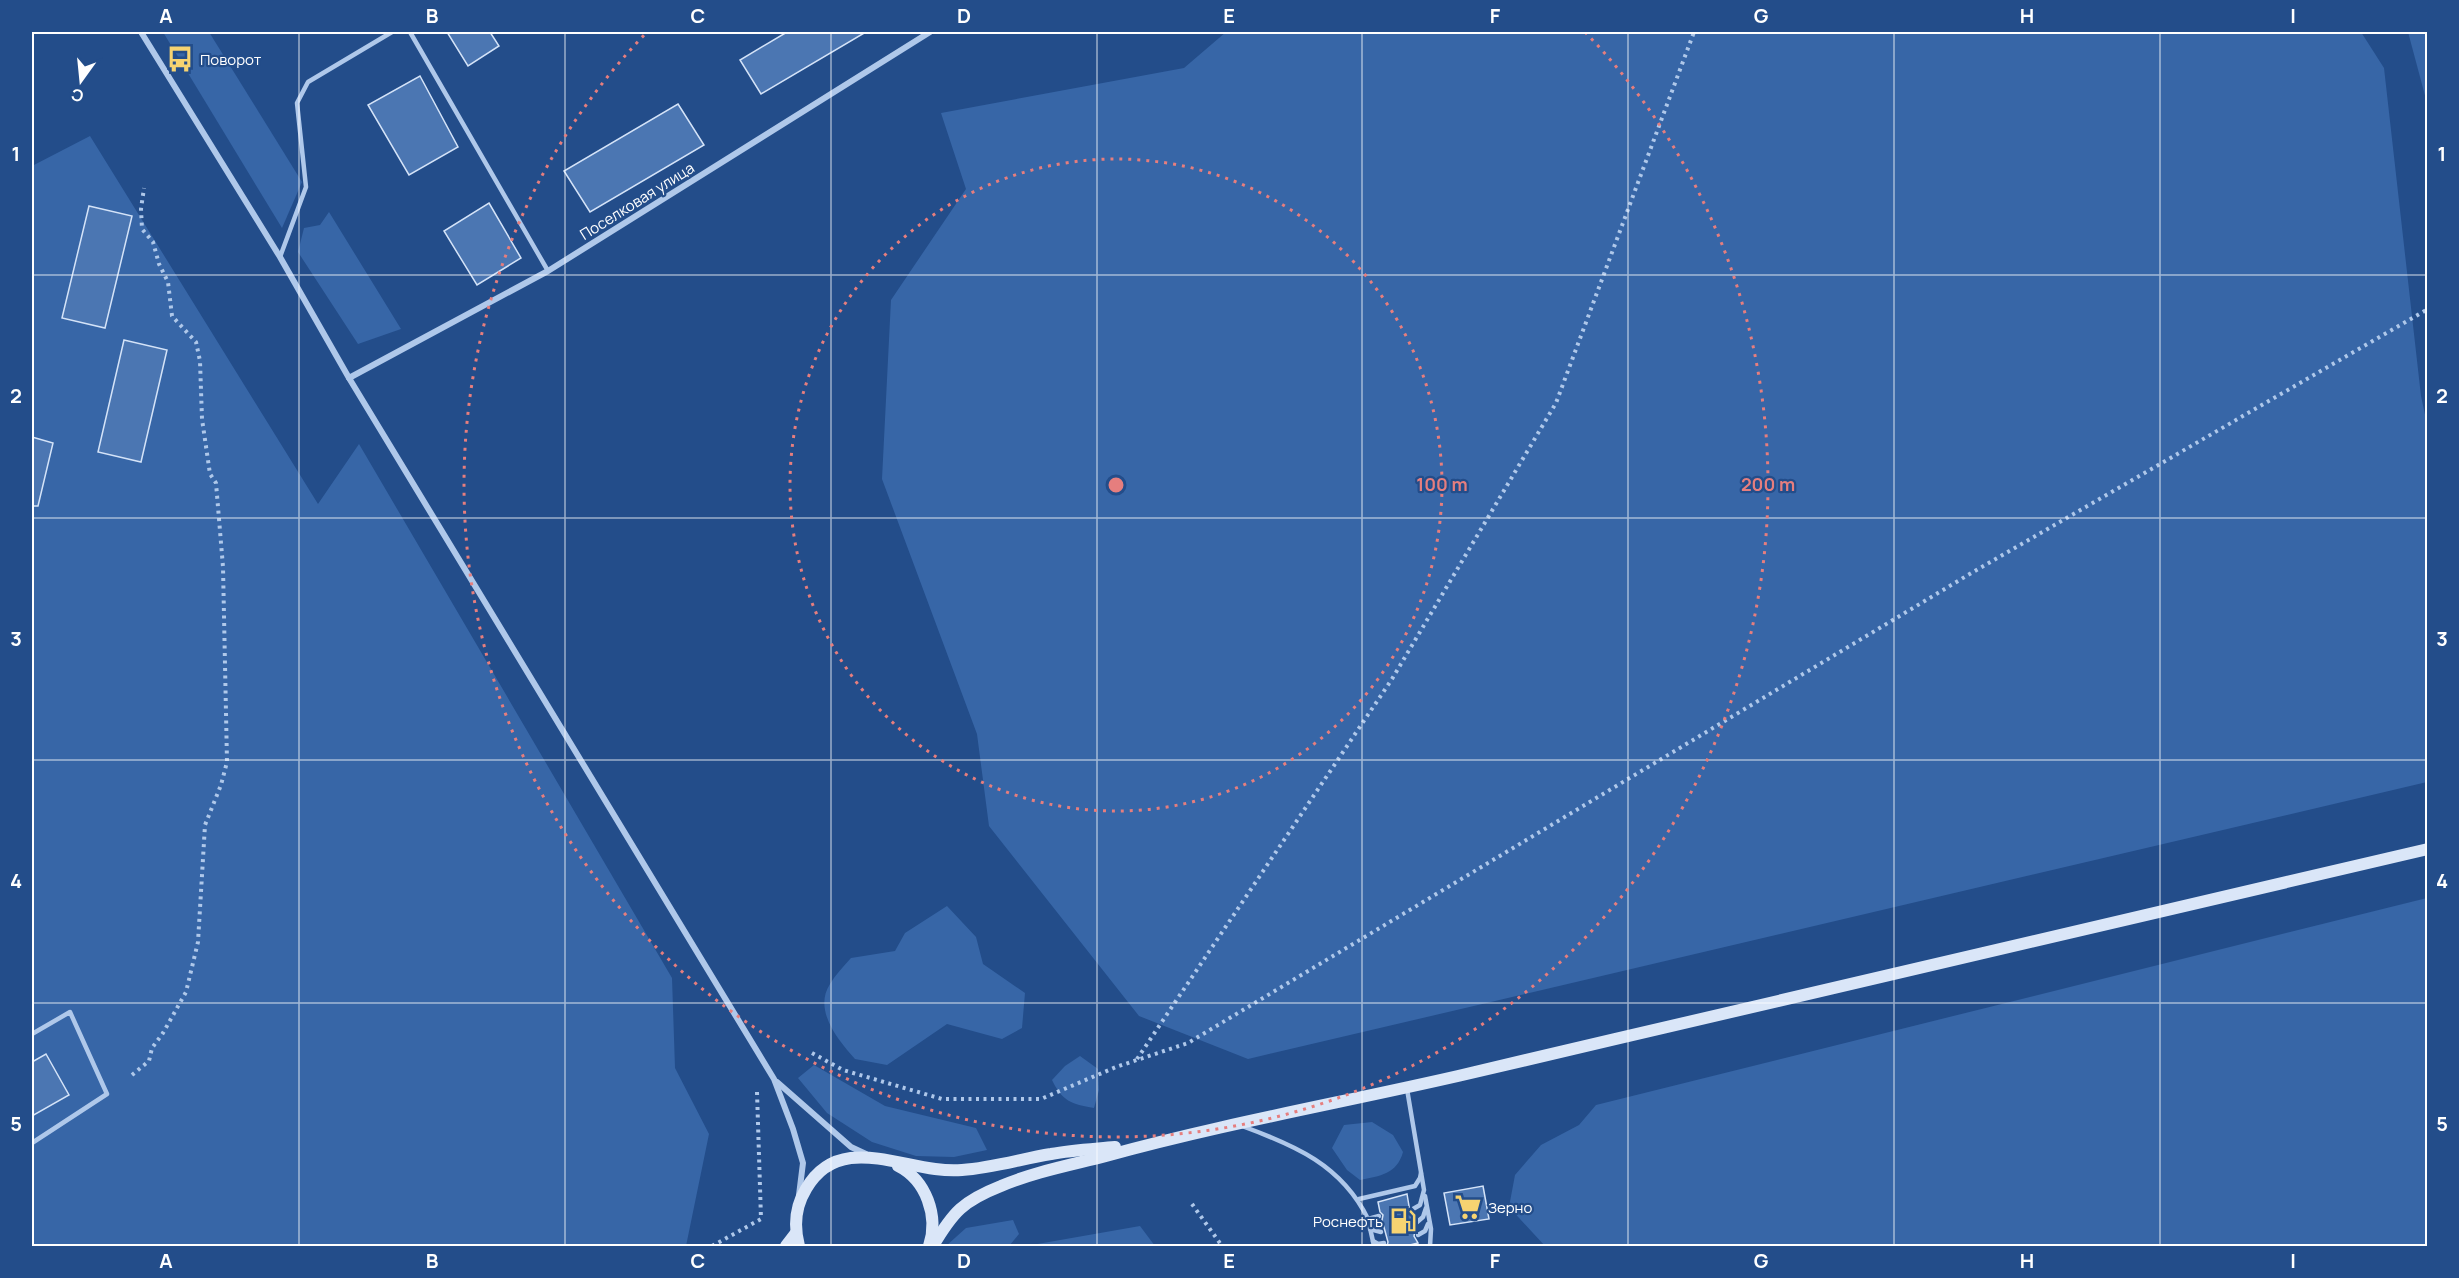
<svg xmlns="http://www.w3.org/2000/svg" width="2459" height="1278" font-family="Manrope,sans-serif">
<style>
.green{fill:#3766a7}
.building{fill:#4b76b2;stroke:#d4e3f8;stroke-width:1.5}
.lines{fill:none;stroke-linecap:round;stroke-linejoin:round}
.path{stroke:#afc8ea;stroke-width:4;stroke-dasharray:3 4.5;stroke-linecap:butt}
.lane{stroke:#afc8ea;stroke-width:4.5}
.street{stroke:#afc8ea;stroke-width:6}
.secondary{stroke:#dae6f8;stroke-width:12}
.grid{fill:none;stroke:#fff;stroke-width:1.5;stroke-opacity:0.55}
.ring{fill:none;stroke:#e67e7e;stroke-width:3;stroke-dasharray:3 6}
.labels{text-anchor:middle;dominant-baseline:central;stroke-width:4.5;stroke-linejoin:round;paint-order:stroke}
.poi-label{font-size:15px;fill:#fff;stroke:#234d8a;text-anchor:start}
.street-label{font-size:15px;fill:#fff;stroke:#234d8a}
.centre{fill:#e67e7e;stroke:#234d8a;stroke-width:3}
.ring-label{font-size:18px;text-anchor:middle;font-weight:bold;fill:#e67e7e;stroke:#234d8a;stroke-width:4.5;stroke-linejoin:round;paint-order:stroke}
.neatline{fill:none;stroke:#fff;stroke-width:2}
.grid-label{font-size:20px;text-anchor:middle;font-weight:bold;fill:#fff}
</style>
<rect width="100%" height="100%" fill="#234d8a"/>
<g class="green">
<polygon points="163,32 209,32 302,182 282,228"/>
<polygon points="1226,32 2361,32 2384,68 2421,396 2427,424 2427,782 1248,1059 1139,1016 989,826 977,734 882,479 891,300 966,189 941,113 1184,68"/>
<polygon points="2408,32 2427,32 2427,103"/>
<polygon points="90,136 318,504 359,444 672,978 675,1068 709,1134 686,1246 32,1246 32,166"/>
<polygon points="329,212 401,329 358,344 298,252 304,228 320,225"/>
<polygon points="2427,898 2427,1246 1545,1246 1509,1207 1515,1175 1541,1145 1579,1125 1596,1105"/>
<path d="M947,906l29,31 7,27 42,29 -3,35 -20,11 -55,-15 -60,41 -32,-6c-17,-19 -42,-49 -25,-75 6,-10 14,-18 21,-26l44,-7 10,-18z"/>
<path d="M1080,1056l18,13 1,21 -5,18c-23,-4 -32,-7 -42,-28l13,-14z"/>
<polygon points="814,1065 885,1106 976,1128 987,1150 954,1157 916,1156 872,1142 827,1113 798,1078"/>
<path d="M1372,1122l21,13 10,17c-6,22 -23,24 -43,28l-13,-10 -15,-22 12,-23z"/>
<polygon points="1013,1220 1019,1234 1009,1246 946,1246 966,1228"/>
<polygon points="1140,1226 1155,1246 1026,1246"/>
</g>
<g class="building">
<polygon points="447,32 490,32 499,46 468,66"/>
<polygon points="787,32 866,32 761,94 740,60"/>
<polygon points="420,76 458,147 409,175 368,105"/>
<polygon points="678,104 704,145 590,212 564,171"/>
<polygon points="489,203 521,258 477,285 444,231"/>
<polygon points="89,206 132,216 105,328 62,318"/>
<polygon points="124,340 167,350 141,462 98,452"/>
<polygon points="32,437 53,443 38,506 32,506"/>
<polygon points="46,1054 69,1095 32,1116 32,1062"/>
<polygon points="1483,1186 1489,1219 1450,1225 1444,1193"/>
<polygon points="1407,1194 1412,1224 1415,1231 1414,1236 1418,1243 1406,1246 1387,1246 1388,1242 1382,1220 1383,1215 1380,1212 1378,1202"/>
</g>
<g class="lines">
<g class="path">
<polyline points="812,1053 843,1070 942,1099 1041,1099 1116,1067 1188,1043 1968,575 2428,309"/>
<polyline points="1137,1059 1392,679 1556,403 1694,32"/>
<polyline points="132,1075 149,1061 152,1048 163,1033 186,992 198,942 205,825 221,785 227,762 223,567 216,483 210,474 202,419 200,361 196,342 172,316 168,282 159,264 153,242 142,229 141,209 144,188"/>
<polyline points="1192,1204 1222,1246"/>
<polyline points="712,1246 761,1219 757,1092"/>
</g>
<g class="lane">
<polyline points="410,32 548,271"/>
<polyline points="280,257 306,187 297,103 308,82 392,32"/>
<polyline points="32,1034 70,1012 107,1094 32,1143"/>
<polyline points="1407,1089 1424,1190 1420,1205 1413,1209"/>
<path d="M1242,1126c52,19 100,39 126,93l11,-3"/>
<polyline points="1425,1196 1431,1229 1430,1246"/>
<polyline points="1359,1199 1415,1186 1420,1178 1421,1173"/>
<polyline points="1368,1219 1374,1246"/>
<polyline points="1416,1223 1423,1217 1426,1208"/>
<polyline points="1370,1229 1381,1232"/>
<polyline points="1418,1235 1425,1231 1428,1224"/>
<polyline points="1373,1241 1378,1244 1384,1243"/>
</g>
<g class="street">
<polyline points="141,32 280,257 349,378 774,1079 793,1129 803,1163 799,1195"/>
<polyline points="349,378 548,271 930,32"/>
<polyline points="777,1082 851,1147 866,1154"/>
</g>
<g class="secondary">
<path d="M898,1166c28,14 41,50 31,80"/>
<polyline points="786,1246 796,1233"/>
<path d="M799,1246c-5,-19 -4,-39 7,-57 35,-61 103,-14 156,-19 30,-2 59,-11 89,-16 21,-4 43,-5 64,-7"/>
<path d="M933,1246c20,-34 30,-45 68,-60 33,-14 70,-21 105,-30 116,-32 234,-53 352,-80 323,-76 646,-151 970,-227"/>
</g>
</g>
<path class="grid" d="M299,32v1214M565,32v1214M831,32v1214M1097,32v1214M1362,32v1214M1628,32v1214M1894,32v1214M2160,32v1214M32,275h2396M32,518h2396M32,760h2396M32,1003h2396"/>
<g class="ring">
<circle cx="1116" cy="485" r="326"/>
<path d="M1585 32A652 652 0 1 1 647 32"/>
</g>
<defs>
<g id="bus-bare" transform="scale(2.07)"><path d="M-5-6H5V4H4V6H2V4H-2V6H-4V4H-5ZM-3.5-4V0h7V-4ZM-3.5 1.2v1.5H-2V1.2ZM2 1.2v1.5H3.5V1.2Z" fill="#f6d371" stroke="#234d8a" stroke-width="2.5" paint-order="stroke"/></g>
<g id="supermarket-bare" transform="scale(2.07)"><path d="M-6-5.5h2.5l.6 2H6L4.5 2H-2.5L-4.4-4H-6ZM-1.5 3.2a1.3 1.3 0 1 0 .1 0ZM3 3.2a1.3 1.3 0 1 0 .1 0Z" fill="#f6d371" stroke="#234d8a" stroke-width="2.5" paint-order="stroke"/></g>
<g id="fuel-bare" transform="scale(2.07)"><path d="M-5.5-6h7V0h2V4h1.3V-2.5L3-4.5l.8-.8L6-3V5H2.5V1h-1V6h-7ZM-4.2-4.7v3.2H.2V-4.7Z" fill="#f6d371" stroke="#234d8a" stroke-width="2.5" paint-order="stroke"/></g>
</defs>
<g fill-rule="evenodd">
<use href="#bus-bare" x="180" y="59"/>
<use href="#supermarket-bare" x="1468" y="1207"/>
<use href="#fuel-bare" x="1403" y="1221"/>
</g>
<g class="labels">
<g class="poi-label">
<text x="200" y="59">Поворот</text>
<text x="1488" y="1207">Зерно</text>
<text x="1383" y="1221" text-anchor="end">Роснефть</text>
</g>
<g class="street-label">
<text transform="translate(637 201) rotate(-32)">Поселковая улица</text>
</g>
</g>
<circle cx="1116" cy="485" r="9" class="centre"/>
<g class="ring-label">
<text x="1442" y="491">100 m</text>
<text x="1768" y="491">200 m</text>
</g>
<rect width="2459" height="1278" fill="none" stroke="#234d8a" stroke-width="66"/>
<g transform="translate(81 81) rotate(195)" stroke="#234d8a" stroke-width="4.5" paint-order="stroke">
<path d="M0-4.5L10 22L0 15L-10 22Z" fill="#ffffff"/>
<text y="-9" font-size="16" font-weight="bold" text-anchor="middle" fill="#ffffff">С</text>
</g>
<rect x="33" y="33" width="2393" height="1212" class="neatline"/>
<g class="grid-label">
<text x="166" y="23">A</text>
<text x="432" y="23">B</text>
<text x="698" y="23">C</text>
<text x="964" y="23">D</text>
<text x="1229" y="23">E</text>
<text x="1495" y="23">F</text>
<text x="1761" y="23">G</text>
<text x="2027" y="23">H</text>
<text x="2293" y="23">I</text>
<text x="16" y="161">1</text>
<text x="2442" y="161">1</text>
<text x="16" y="403">2</text>
<text x="2442" y="403">2</text>
<text x="16" y="646">3</text>
<text x="2442" y="646">3</text>
<text x="16" y="888">4</text>
<text x="2442" y="888">4</text>
<text x="16" y="1131">5</text>
<text x="2442" y="1131">5</text>
<text x="166" y="1268">A</text>
<text x="432" y="1268">B</text>
<text x="698" y="1268">C</text>
<text x="964" y="1268">D</text>
<text x="1229" y="1268">E</text>
<text x="1495" y="1268">F</text>
<text x="1761" y="1268">G</text>
<text x="2027" y="1268">H</text>
<text x="2293" y="1268">I</text>
</g>
</svg>
